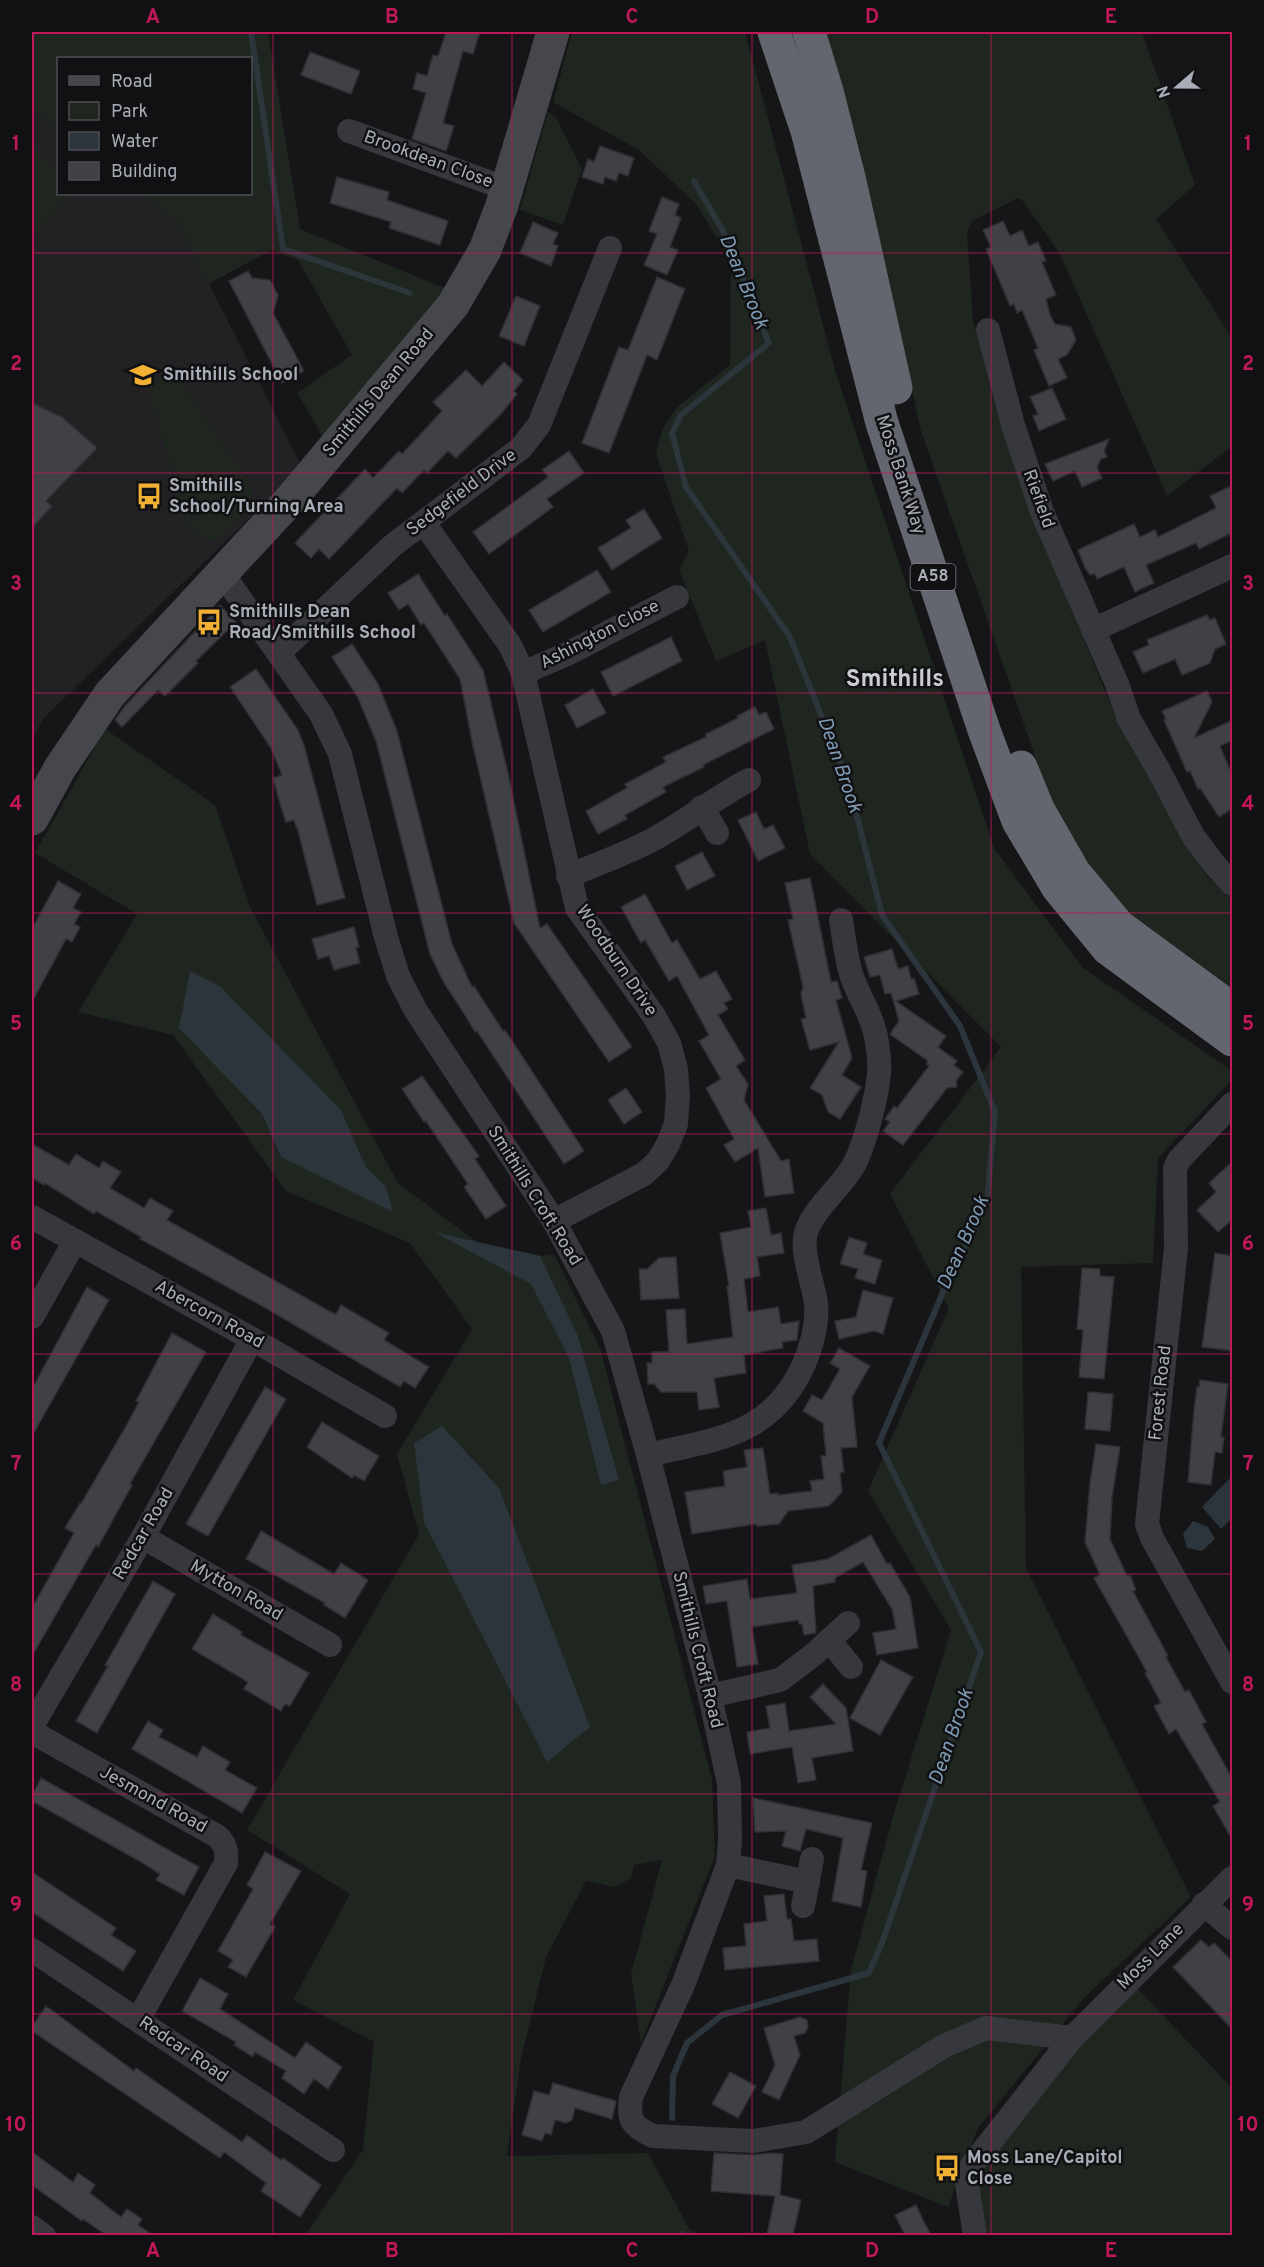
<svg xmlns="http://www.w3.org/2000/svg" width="1264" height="2267" font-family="Overpass,sans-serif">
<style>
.built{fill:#222225}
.green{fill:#1e261f;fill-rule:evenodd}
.water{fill:#2c353c}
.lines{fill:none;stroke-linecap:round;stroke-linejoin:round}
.stream{stroke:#2c353c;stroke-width:6}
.building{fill:#404145;stroke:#303034;stroke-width:1.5}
.street{stroke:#37383d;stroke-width:24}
.secondary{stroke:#45474d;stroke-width:33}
.highway{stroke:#63666e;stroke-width:33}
.grid{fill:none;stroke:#c2185b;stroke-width:1.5;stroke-opacity:0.55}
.labels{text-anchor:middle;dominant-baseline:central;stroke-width:5;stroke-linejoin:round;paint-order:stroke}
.shield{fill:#111113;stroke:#7b7e86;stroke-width:1.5}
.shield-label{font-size:16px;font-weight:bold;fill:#a8adb8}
.street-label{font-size:18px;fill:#a8adb8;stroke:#111113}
.poi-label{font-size:18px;font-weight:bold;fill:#a8adb8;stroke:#111113;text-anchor:start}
.water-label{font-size:20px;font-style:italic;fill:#7f9bb3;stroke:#111113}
.district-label{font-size:24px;font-weight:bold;fill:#c9ccd4;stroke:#111113}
.neatline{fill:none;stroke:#c2185b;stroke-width:2}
.grid-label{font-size:20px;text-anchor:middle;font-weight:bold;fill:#c2185b}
</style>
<rect width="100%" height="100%" fill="#161618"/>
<polygon class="built" points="32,107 58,128 58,194 141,194 178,223 302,467 43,719 32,740"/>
<g class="green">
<polygon points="32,32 268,32 300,229 447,289 326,442 297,393 352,355 298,260 272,250 208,284 178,223 141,194 250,194 250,58 58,58 58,128 32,107"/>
<polygon points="572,32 745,32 835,370 994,848 1082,967 1232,1071 1232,1080 1158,1158 1153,1263 1021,1267 1026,1568 1191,1897 1085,1997 978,2128 948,2207 835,2162 851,1970 892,1820 951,1630 868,1491 949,1308 890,1194 1001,1047 810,854 765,640 716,661 679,570 689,551 656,453 663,428 677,407 730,365 731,261 696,204 639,150 553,102"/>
<polygon points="825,32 1142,32 1195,185 1156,219 1232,338 1232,446 1167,496 1060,254 1023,201 1018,198 972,221 967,233 973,320 995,406 1020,483 1115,715 1145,765 1182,841 1207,876 1232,900 1232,989 1192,962 1124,910 1083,859 1053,807 921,431 859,146"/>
<polygon points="548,112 555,116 582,169 563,225 520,210"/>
<polygon points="32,146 58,171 58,194 71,194 37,231 32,226"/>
<path d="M168,374l7,2 7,8 69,101c4,21 -19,40 -31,55 -16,0 -23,-5 -33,-17l-37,-128 1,-12z"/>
<path d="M105,729l110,76 36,104 147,274 79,59 63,14 14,-2 46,94 112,432 3,76 -74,187 -10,-69 31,-114 -28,5 -3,13 -16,9 -29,-6 -40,76 -25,102 -14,97 141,-3 42,77 13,5h-398l58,-85 11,-108 -81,-42 57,-106 -103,-64 172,-296 -22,-80 75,-125 -62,-86 -124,-52 -113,-156 -95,-23 59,-98 -102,-61zM341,1110l25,57 20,20 -105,-30 -19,-43z"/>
<polygon points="1136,1987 1232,2088 1232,2235 975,2235 978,2169 1072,2038"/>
</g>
<g class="water">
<polygon points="190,971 220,986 341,1110 366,1167 386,1187 393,1212 281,1157 262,1114 179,1028"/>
<polygon points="434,1232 540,1256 578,1336 619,1480 601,1485 569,1358 531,1284"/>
<polygon points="442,1426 499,1488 590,1727 547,1762 424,1522 414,1443"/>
<polygon points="1232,1476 1232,1518 1221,1529 1202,1507"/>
<polygon points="1193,1521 1208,1527 1215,1539 1202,1551 1187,1548 1183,1534"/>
</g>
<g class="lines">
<g class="stream">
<polyline points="251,32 283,249 410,293"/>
<polyline points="672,2118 673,2076 687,2043 722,2015 869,1973 882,1943 981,1652 879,1443 949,1278 987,1202 995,1112 960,1026 882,915 849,785 790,637 686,487 672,433 681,415 769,343 723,231 694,181"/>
<polyline points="683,2234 683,2236"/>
</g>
</g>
<g class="building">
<polygon points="446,32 480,32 473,54 463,51 443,123 454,126 446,151 412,139 426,93 413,89 417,73 427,76 433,55 438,56"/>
<polygon points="310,52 360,71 351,94 301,75"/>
<polygon points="600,146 634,158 628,176 619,173 616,181 605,177 603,184 582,177 588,159 594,162"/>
<polygon points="337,177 389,192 387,200 448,221 440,245 389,228 391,222 330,203"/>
<polygon points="662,197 679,204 675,215 681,218 670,247 678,250 667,275 644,265 657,234 649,231"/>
<polygon points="1003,221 1010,236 1022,230 1029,246 1038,242 1046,261 1042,262 1056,295 1046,299 1050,315 1055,324 1071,327 1076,340 1067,355 1058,359 1067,378 1049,386 1034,350 1038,348 1022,310 1017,313 1014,304 1010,306 986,249 991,247 983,230"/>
<polygon points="533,222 558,233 553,244 558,246 551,266 520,253"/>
<polygon points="248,271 252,278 270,280 278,295 273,313 304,371 282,383 229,281"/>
<polygon points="657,277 685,289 657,360 647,355 609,453 582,443 619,347 628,350"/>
<polygon points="516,296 540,306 524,346 499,336"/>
<polygon points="504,362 523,380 514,391 517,394 500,415 456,458 448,451 427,473 424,470 402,493 397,488 329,559 319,549 311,558 295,543 365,469 373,478 399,451 402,454 442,411 433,402 466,370 482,386"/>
<polygon points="1052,388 1066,419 1039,431 1033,416 1038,414 1030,397"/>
<polygon points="32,403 62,417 97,448 46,501 52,506 32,528"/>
<polygon points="1109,439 1104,451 1107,457 1101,459 1097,467 1102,478 1082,487 1075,471 1053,481 1045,464"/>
<polygon points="569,451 584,473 547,499 553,507 489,554 473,532 548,477 542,470"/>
<polygon points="1233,485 1233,542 1229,534 1199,549 1196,543 1146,565 1154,583 1135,592 1124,567 1097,579 1095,574 1090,575 1085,568 1078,550 1134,524 1140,537 1155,530 1158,537 1216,508 1210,496"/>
<polygon points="644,509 662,538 612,570 598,548 631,528 626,520"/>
<polygon points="597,570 611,592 543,632 529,610"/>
<polygon points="418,574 445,616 447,614 483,670 508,773 540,928 547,924 632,1047 609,1062 514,923 473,746 460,679 424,623 421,625 408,604 399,610 388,593"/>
<polygon points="220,605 236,622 196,661 198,663 165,696 158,690 122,727 115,720 125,706"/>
<polygon points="1207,615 1210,620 1215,618 1226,644 1215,649 1210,663 1182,675 1175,659 1143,673 1133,652 1149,645 1147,640"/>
<polygon points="671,637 682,661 613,696 601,672"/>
<polygon points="352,644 378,684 397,731 452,944 472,987 474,986 503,1031 505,1030 584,1151 564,1164 477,1031 475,1032 465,1015 444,983 430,954 376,741 358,698 332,657"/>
<polygon points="256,669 298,730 304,745 345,898 317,905 297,827 296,827 294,820 286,822 281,807 273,778 282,775 271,748 230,687"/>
<polygon points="593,689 606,713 577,728 565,705"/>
<polygon points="1207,691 1212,702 1194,738 1233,720 1233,740 1220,746 1233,777 1233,808 1219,817 1200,788 1198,789 1190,771 1187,772 1164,720 1166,719 1162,711"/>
<polygon points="755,707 759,715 766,712 774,729 703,765 704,767 663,787 666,792 625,815 627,819 598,834 586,811 627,788 625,784 666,762 663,757 706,737 706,734 738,718 737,716"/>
<polygon points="756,812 764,829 773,825 785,848 758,861 738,820"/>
<polygon points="702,852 715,876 687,890 675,866"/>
<polygon points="810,878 831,982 837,981 842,998 836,1000 852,1058 842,1075 861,1087 840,1119 828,1112 822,1095 810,1088 839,1042 810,1050 801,1019 806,1018 801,994 803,987 788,920 793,919 785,883"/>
<polygon points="58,881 81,894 73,908 81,912 74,924 80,927 72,942 66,939 32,1002 32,929"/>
<polygon points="645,894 672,943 677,940 700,979 716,971 732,999 724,1003 728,1009 718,1015 745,1060 736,1066 748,1084 744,1100 781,1161 789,1159 794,1193 765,1197 758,1148 735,1162 724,1145 734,1139 706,1088 721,1079 699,1041 709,1035 677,976 669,981 645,940 641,943 621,907"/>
<polygon points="354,927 359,947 356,948 360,963 334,970 329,956 318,959 312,939"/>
<polygon points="892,949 898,969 908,966 911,979 914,978 919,994 896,1001 946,1036 938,1047 957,1061 954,1065 963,1072 956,1081 957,1087 947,1088 903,1145 883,1131 890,1122 885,1119 894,1106 897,1108 929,1066 926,1064 928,1061 890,1034 899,1021 891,993 885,994 880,975 870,977 864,957"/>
<polygon points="422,1076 479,1156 475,1159 506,1206 486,1219 464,1187 468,1184 426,1121 424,1122 402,1089"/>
<polygon points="626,1088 642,1112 624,1124 608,1100"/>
<polygon points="32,1144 69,1165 76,1154 99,1168 103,1161 121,1172 110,1188 144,1208 150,1198 173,1211 167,1220 329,1311 336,1314 341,1305 389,1333 384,1340 429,1367 415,1388 404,1381 400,1387 264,1307 140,1239 141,1237 96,1211 94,1214 45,1183 44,1185 32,1178"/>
<polygon points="1233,1161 1233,1219 1218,1232 1197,1210 1216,1192 1209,1183"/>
<polygon points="766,1208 771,1235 781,1233 784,1253 757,1257 760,1276 744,1279 748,1312 778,1307 781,1324 799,1321 797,1340 782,1342 783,1348 744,1355 746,1373 714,1378 719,1407 699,1410 697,1392 661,1392 654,1384 648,1384 647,1363 652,1363 652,1352 669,1352 666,1310 685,1309 687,1344 733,1337 727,1286 729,1286 720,1233 751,1227 748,1211"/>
<polygon points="849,1237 867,1243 863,1254 882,1260 875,1284 855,1278 858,1269 840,1264"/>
<polygon points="1215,1253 1233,1256 1233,1351 1202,1347"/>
<polygon points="676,1257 679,1298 641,1300 639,1269 647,1269 659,1258"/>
<polygon points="1082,1268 1100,1269 1100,1276 1114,1277 1104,1379 1079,1377 1083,1330 1077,1329"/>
<polygon points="87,1287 109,1300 32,1436 32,1389"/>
<polygon points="863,1290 893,1298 883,1334 874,1331 839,1339 835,1321 856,1317"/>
<polygon points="172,1333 206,1352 130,1484 132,1485 98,1547 96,1545 32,1656 32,1608 74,1533 65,1528 80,1503 81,1504 125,1428 139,1402 136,1401"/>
<polygon points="839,1348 870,1366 852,1397 857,1447 841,1448 844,1472 840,1473 842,1492 829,1506 788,1511 779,1524 758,1526 755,1524 692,1534 685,1492 725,1486 723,1471 747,1467 744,1450 763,1448 770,1494 778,1493 778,1495 812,1491 810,1481 824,1479 821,1456 826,1456 823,1423 803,1411 812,1395 822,1400 840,1369 830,1363"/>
<polygon points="1200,1380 1228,1384 1221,1437 1224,1437 1222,1453 1215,1452 1211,1485 1188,1482 1194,1410 1197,1387 1199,1387"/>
<polygon points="265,1387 286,1399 208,1536 186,1524"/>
<polygon points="1088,1392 1113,1394 1110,1431 1085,1429"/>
<polygon points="322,1422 379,1456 364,1481 354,1475 352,1478 307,1447"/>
<polygon points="1096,1444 1120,1447 1112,1498 1110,1539 1127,1576 1130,1575 1136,1590 1133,1591 1168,1656 1166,1657 1185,1692 1189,1690 1206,1722 1202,1724 1233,1780 1233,1841 1213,1806 1220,1802 1176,1729 1169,1734 1154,1706 1161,1703 1145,1673 1147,1672 1094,1578 1100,1575 1085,1542 1090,1483"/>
<polygon points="261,1531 334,1574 341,1563 368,1580 345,1618 324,1605 325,1603 246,1559"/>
<polygon points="871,1535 887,1564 890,1563 910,1597 918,1648 877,1655 873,1633 896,1629 892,1609 863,1562 835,1578 835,1582 813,1586 816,1633 804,1635 802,1624 799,1624 798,1620 752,1627 758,1664 737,1667 727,1601 706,1604 703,1586 747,1579 750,1599 797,1593 792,1565 828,1559"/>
<polygon points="153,1581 175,1594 97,1733 76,1721 108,1666 105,1665"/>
<polygon points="213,1614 242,1632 241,1635 309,1673 290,1706 285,1704 281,1711 244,1689 248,1682 192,1649"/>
<polygon points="881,1660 913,1677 880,1735 850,1718"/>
<polygon points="823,1684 846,1708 853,1751 812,1758 816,1780 798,1783 792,1747 750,1754 747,1732 770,1728 766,1706 785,1703 789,1731 836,1724 810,1697"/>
<polygon points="148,1721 163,1730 159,1737 197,1757 203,1746 230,1762 225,1770 257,1788 242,1813 132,1749"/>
<polygon points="41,1778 199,1867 184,1895 156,1880 160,1874 143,1863 32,1801 32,1796"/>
<polygon points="753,1798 872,1823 861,1870 867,1871 861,1907 832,1901 843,1838 806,1829 800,1851 782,1846 786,1831 755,1832"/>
<polygon points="265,1852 301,1871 270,1924 275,1927 246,1977 228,1967 233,1960 218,1951 253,1889 247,1885"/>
<polygon points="32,1872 116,1928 111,1935 136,1951 123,1971 32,1912"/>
<polygon points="784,1894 787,1919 791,1919 794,1941 817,1939 819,1961 725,1970 723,1948 746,1946 744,1924 767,1921 764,1896"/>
<polygon points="1201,1940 1209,1947 1214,1943 1233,1962 1233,2030 1173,1967"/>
<polygon points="200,1978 228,1994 220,2009 295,2058 306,2042 342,2067 328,2089 314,2079 304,2094 282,2078 286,2071 255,2052 253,2057 234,2045 236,2042 182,2011"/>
<polygon points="46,2006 134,2071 136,2068 242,2142 247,2135 281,2160 283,2158 321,2185 300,2217 261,2191 266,2183 224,2152 220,2158 32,2031 32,2027"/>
<polygon points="800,2017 807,2020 808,2027 805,2033 794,2036 800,2055 779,2100 762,2092 775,2065 764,2028"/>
<polygon points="730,2072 756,2086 738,2118 712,2104"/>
<polygon points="553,2083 616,2101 612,2119 575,2108 572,2120 566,2123 555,2120 551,2135 545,2133 542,2141 522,2135 534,2091 549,2095"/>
<polygon points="32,2152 73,2182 78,2173 95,2185 90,2193 121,2217 127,2209 142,2219 138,2225 153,2235 106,2235 83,2219 82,2221 32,2185"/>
<polygon points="714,2153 753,2155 770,2153 783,2154 780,2195 801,2200 793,2235 767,2235 775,2196 711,2191"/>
<polygon points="916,2205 925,2224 931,2235 905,2235 895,2215"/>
</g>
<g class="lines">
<g class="street">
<polyline points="349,131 507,189"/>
<polyline points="988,330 1013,425 1042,512 1117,684 1129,719 1158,769 1193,836 1214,864 1232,884"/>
<polyline points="424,523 510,645 523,673 577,908 654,1016 669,1043 676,1069 678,1096 676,1124 668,1144 658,1161 644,1174 554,1221"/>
<path d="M222,573l99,141 19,40 46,183 12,39 18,35 138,210 59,110 35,124 62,241 19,87 1,57 -2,25 -45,120 -52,112c-3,23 0,29 22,39l101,5 52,-9 138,-86 42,-18 86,10"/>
<polyline points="1093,630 1232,566"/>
<polyline points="279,653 392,546 521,448 539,425 610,248"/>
<polyline points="523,673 567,654 677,597"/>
<polyline points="702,807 717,833"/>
<path d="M568,876c29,-12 58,-22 86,-37 33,-18 62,-42 95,-59"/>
<polyline points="1232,1104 1179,1160 1175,1168 1176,1248 1147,1524 1152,1538 1232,1682"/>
<polyline points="32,1217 252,1339 385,1416"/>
<polyline points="32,1317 75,1241"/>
<path d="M648,1455c68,-16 124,-19 156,-91 8,-19 14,-40 12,-61 -3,-22 -18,-56 -8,-76 10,-23 37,-43 48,-66 10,-22 21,-64 23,-88 1,-11 -1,-25 -3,-36 -4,-23 -18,-41 -25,-63 -5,-17 -7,-36 -10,-54"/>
<polyline points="143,1537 330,1645"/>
<polyline points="829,1640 851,1667"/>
<polyline points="710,1696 780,1680 813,1655 848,1623"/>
<polyline points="32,1726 143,1537 252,1339"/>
<path d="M32,1732l185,104c9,8 10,15 9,27l-88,157"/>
<polyline points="728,1865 808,1882"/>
<polyline points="1204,1904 1232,1928"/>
<polyline points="803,1906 812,1859"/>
<polyline points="32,1950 333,2150"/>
<polyline points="32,2227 44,2236"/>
<polyline points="975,2236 967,2184 972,2165 1072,2038 1232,1878"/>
</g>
<polyline class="secondary" points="32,819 60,768 110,694 289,501 453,305 485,250 502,205 553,32"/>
<g class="highway">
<polyline points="774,32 807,131 882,423 984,730 1018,821 1058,888 1108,949 1232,1040"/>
<polyline points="809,32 827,91 849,177 896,388"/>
<polyline points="1021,767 1038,809 1074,872 1119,926 1232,1009"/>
</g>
</g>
<path class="grid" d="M273,32v2204M512,32v2204M752,32v2204M991,32v2204M32,253h1200M32,473h1200M32,693h1200M32,913h1200M32,1134h1200M32,1354h1200M32,1574h1200M32,1794h1200M32,2014h1200"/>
<defs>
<g id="school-bare" transform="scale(2.07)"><path d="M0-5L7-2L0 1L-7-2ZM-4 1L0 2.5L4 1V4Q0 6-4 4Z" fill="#f2b134" stroke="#111113" stroke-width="2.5" paint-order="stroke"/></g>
<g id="bus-bare" transform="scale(2.07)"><path d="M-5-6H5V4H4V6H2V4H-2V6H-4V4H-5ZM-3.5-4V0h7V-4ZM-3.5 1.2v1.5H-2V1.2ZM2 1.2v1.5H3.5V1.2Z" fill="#f2b134" stroke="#111113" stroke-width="2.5" paint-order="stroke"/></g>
</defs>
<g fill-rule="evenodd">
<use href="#school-bare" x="143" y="375"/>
<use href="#bus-bare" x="149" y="496"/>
<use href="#bus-bare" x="209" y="622"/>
<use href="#bus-bare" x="947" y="2168"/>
</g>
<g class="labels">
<rect class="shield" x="910.5" y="564" width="45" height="26" rx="4.5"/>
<g class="shield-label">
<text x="933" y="577">A58</text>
</g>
<g class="street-label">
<text transform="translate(428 160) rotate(20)">Brookdean Close</text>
<text transform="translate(379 393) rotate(-50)">Smithills Dean Road</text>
<text transform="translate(900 475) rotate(72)">Moss Bank Way</text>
<text transform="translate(462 493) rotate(-37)">Sedgefield Drive</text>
<text transform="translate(1038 499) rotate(70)">Riefield</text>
<text transform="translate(600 635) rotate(-27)">Ashington Close</text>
<text transform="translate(616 961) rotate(56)">Woodburn Drive</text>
<text transform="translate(534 1196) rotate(58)">Smithills Croft Road</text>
<text transform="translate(209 1315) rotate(29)">Abercorn Road</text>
<text transform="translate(1161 1393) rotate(-84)">Forest Road</text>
<text transform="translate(144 1534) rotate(-60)">Redcar Road</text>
<text transform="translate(236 1591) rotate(30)">Mytton Road</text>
<text transform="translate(697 1650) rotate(76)">Smithills Croft Road</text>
<text transform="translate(153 1800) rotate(29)">Jesmond Road</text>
<text transform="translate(1151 1957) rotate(-45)">Moss Lane</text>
<text transform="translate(183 2050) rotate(34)">Redcar Road</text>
</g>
<g class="poi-label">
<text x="163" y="375">Smithills School</text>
<text x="169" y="486">Smithills<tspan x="169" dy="21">School/Turning Area</tspan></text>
<text x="229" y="612">Smithills Dean<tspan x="229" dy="21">Road/Smithills School</tspan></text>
<text x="967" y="2158">Moss Lane/Capitol<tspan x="967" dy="21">Close</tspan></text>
</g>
<g class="water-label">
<text transform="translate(743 282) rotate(68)">Dean Brook</text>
<text transform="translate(839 765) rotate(71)">Dean Brook</text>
<text transform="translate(964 1243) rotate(-66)">Dean Brook</text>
<text transform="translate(952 1737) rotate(-71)">Dean Brook</text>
</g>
<g class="district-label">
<text x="895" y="680">Smithills</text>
</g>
</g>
<rect width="1264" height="2267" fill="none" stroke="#111113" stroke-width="66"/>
<rect x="57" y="57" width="195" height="138" fill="#111113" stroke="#4d4f55" stroke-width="1.5"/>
<rect x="69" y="76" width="30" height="9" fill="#45474d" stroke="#4d4f55" stroke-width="1.5"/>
<text x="111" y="87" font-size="18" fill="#a8adb8">Road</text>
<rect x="69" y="102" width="30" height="18" fill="#1e261f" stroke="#4d4f55" stroke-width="1.5"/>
<text x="111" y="117" font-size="18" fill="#a8adb8">Park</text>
<rect x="69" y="132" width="30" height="18" fill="#2c353c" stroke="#4d4f55" stroke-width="1.5"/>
<text x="111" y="147" font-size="18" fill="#a8adb8">Water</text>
<rect x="69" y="162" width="30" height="18" fill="#404145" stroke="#4d4f55" stroke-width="1.5"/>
<text x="111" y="177" font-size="18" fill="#a8adb8">Building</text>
<g transform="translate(1177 87) rotate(250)" stroke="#111113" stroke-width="4.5" paint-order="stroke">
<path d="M0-4.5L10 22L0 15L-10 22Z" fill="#a8adb8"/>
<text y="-9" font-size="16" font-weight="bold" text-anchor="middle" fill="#a8adb8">N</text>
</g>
<rect x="33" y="33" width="1198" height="2201" class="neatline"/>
<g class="grid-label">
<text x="153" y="23">A</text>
<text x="392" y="23">B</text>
<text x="632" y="23">C</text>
<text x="872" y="23">D</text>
<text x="1111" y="23">E</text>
<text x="16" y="150">1</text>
<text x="1248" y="150">1</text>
<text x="16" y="370">2</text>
<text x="1248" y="370">2</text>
<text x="16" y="590">3</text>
<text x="1248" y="590">3</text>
<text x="16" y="810">4</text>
<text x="1248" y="810">4</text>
<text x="16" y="1030">5</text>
<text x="1248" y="1030">5</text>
<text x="16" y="1250">6</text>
<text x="1248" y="1250">6</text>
<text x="16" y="1470">7</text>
<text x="1248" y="1470">7</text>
<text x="16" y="1691">8</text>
<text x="1248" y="1691">8</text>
<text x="16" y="1911">9</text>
<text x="1248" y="1911">9</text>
<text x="16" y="2131">10</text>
<text x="1248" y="2131">10</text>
<text x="153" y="2257">A</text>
<text x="392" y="2257">B</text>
<text x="632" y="2257">C</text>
<text x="872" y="2257">D</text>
<text x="1111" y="2257">E</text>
</g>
</svg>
